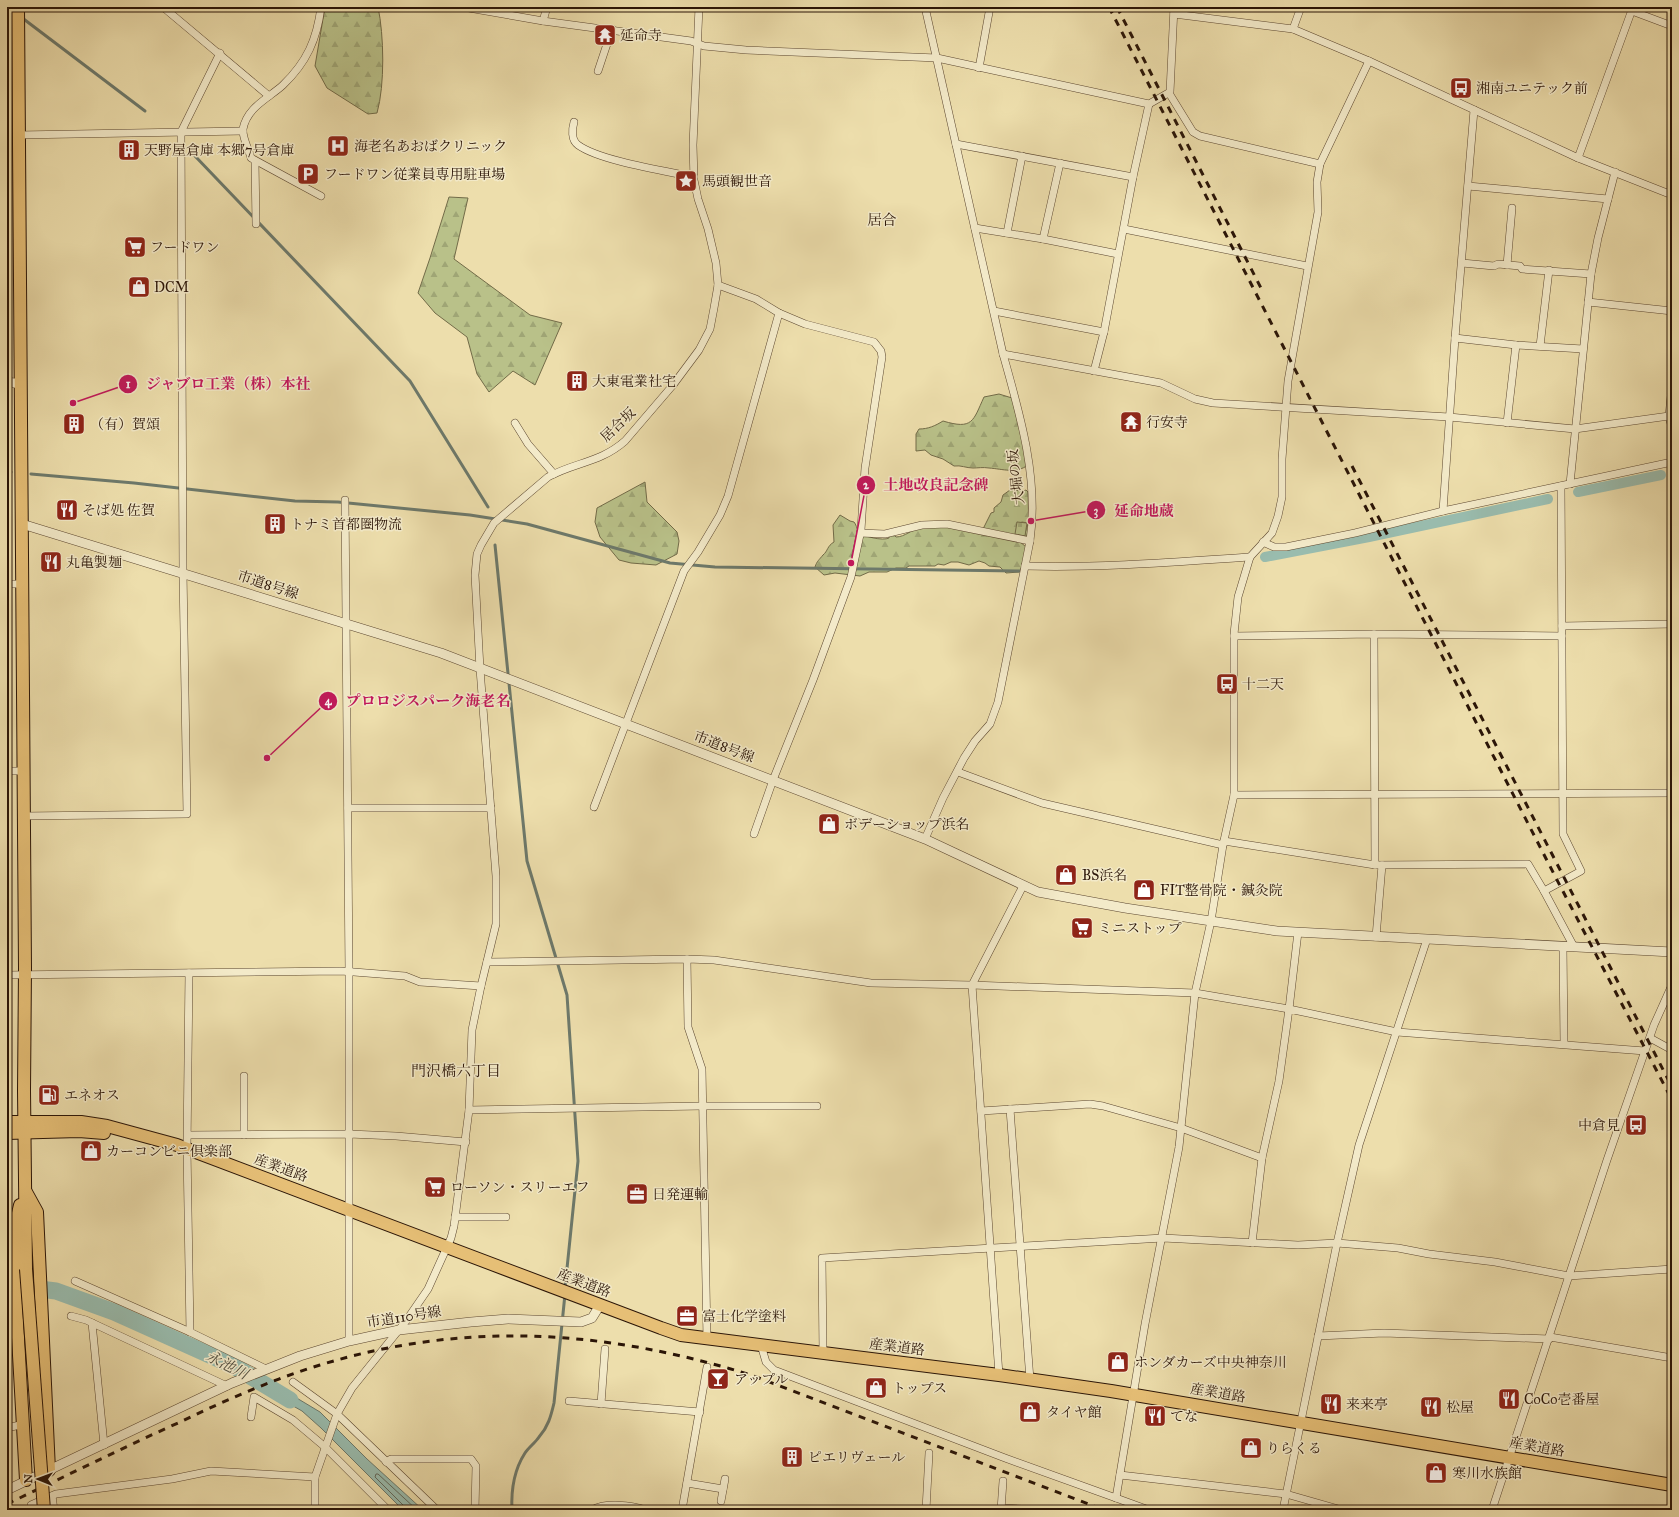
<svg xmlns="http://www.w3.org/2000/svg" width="1679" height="1517" font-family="'IM FELL Great Primer','Noto Serif JP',serif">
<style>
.forest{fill:url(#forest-firs);stroke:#726b48}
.cemetery{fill:url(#cemetery-stones);stroke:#726b48}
.water{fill:#99bcae;stroke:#6d796b}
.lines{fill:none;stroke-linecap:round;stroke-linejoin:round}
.shore{stroke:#62685a;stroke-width:1}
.stream{stroke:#6d796b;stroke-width:3}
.canal{stroke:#99bcae;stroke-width:10}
.river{stroke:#99bcae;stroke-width:17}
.minor-casing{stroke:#5c4730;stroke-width:8}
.tertiary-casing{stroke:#5c4730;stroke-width:10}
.primary-casing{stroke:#2b1507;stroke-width:14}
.minor{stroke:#f3eac9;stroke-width:7}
.tertiary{stroke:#f3eac9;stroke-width:9}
.primary{stroke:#e6bf76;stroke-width:12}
.rail{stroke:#2b1507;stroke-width:3;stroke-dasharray:7 7;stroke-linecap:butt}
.primary-bridge-casing{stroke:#2b1507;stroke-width:14;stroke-linecap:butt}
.primary-bridge{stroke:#e6bf76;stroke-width:12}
.labels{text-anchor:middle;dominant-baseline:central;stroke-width:3;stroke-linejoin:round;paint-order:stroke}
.poi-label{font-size:14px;fill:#2b1507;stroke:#f3eac9;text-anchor:start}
.street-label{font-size:14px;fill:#2b1507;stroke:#f3eac9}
.neighbourhood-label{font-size:15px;fill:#2b1507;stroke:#f3eac9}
.water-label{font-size:15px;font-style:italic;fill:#524f41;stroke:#f3eac9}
.leader{fill:none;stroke:#c2185b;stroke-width:1.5}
.callout-dot{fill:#c2185b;stroke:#f3eac9;stroke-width:1.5}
.mark-label{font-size:12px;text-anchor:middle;font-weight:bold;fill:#fff}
.callout-label{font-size:15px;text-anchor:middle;font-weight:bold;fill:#c2185b;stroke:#f3eac9;stroke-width:3;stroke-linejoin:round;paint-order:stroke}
</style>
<defs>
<pattern id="forest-firs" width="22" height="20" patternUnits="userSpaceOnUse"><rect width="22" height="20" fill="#b9c189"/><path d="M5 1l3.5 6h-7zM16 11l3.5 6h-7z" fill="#9fa575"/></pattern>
<pattern id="cemetery-stones" width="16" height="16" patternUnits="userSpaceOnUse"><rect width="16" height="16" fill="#b9c189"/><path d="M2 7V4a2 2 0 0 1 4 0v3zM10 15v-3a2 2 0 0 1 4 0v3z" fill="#9fa575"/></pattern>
</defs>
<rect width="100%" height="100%" fill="#eddeac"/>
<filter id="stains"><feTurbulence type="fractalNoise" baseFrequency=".005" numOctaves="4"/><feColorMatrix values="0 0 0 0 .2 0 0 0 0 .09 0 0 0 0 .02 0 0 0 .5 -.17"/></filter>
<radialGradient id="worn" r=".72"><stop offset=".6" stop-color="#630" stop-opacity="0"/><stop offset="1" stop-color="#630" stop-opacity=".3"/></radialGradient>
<g class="forest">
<path d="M325,7h53c6,28 7,78 -1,106l-9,1 -41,-26 -12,-22z"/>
<polygon points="449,197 468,198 454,259 530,315 562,323 535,385 513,371 489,392 477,374 467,337 435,313 418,293 430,258"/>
<path d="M999,394l13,4 16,67c-12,9 -25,4 -39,3 -6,-1 -11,0 -16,0 -7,0 -12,-3 -19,-2l-11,-7 -12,-4 -6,-5 -9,1v-17l3,-5c9,0 16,-3 24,-8 30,9 30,0 41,-24z"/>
<polygon points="645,482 647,502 677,532 679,541 677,554 656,565 631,563 619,560 600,537 595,522 597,508"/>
<path d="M1010,490l13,1 3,-1 2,2 1,43 -5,2 4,-14 -6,-1 -2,1 -2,6 2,7 -2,4 8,7 -4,20 -3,5 -13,1 -6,-6 -11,-1 -4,-3 -6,-2 -10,4 -11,-3h-7l-7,3 -6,-1 -3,2h-26l-3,2h-10l-9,4h-18l-9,4 -25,-3 -11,2 -9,-8c2,-6 4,-7 8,-12 5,-4 4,-9 11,-13l-1,-17 7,-10 10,6 4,1c2,2 3,7 4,9 5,6 25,10 31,7v-2l5,-1 2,2c9,0 16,-8 26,-10 19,-3 40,3 59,6l10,-20 3,-1v-4l7,-6 2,-7z"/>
</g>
<polygon class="cemetery" points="1017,522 1027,523 1025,536 1015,534"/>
<polygon class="water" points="275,1385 320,1412 367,1459 423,1510 403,1510 321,1428 302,1411 265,1390"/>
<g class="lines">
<polyline class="shore" points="405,1510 404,1506 375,1477 376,1474 378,1474 417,1510"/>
<g class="stream">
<polyline points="7,10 15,13"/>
<polyline points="21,17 145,111"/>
<polyline points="194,155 410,381 488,507"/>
<polyline points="7,472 11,472"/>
<polyline points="31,474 134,483 295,501 338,502 470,515 527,524 670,563 715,567 1020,571"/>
<polyline points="495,545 527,861 567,995 578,1161 565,1288"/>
<path d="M512,1510c-1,-20 2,-40 13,-57 4,-6 10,-10 14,-16 9,-10 12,-21 15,-34l11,-109"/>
</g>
<g class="canal">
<polyline points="1578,492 1661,475"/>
<polyline points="1265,557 1369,537 1548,499"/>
</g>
<polyline class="river" points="7,1285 56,1291 114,1312 232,1365 290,1400"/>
<g class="minor-casing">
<g id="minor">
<polyline points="163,7 269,96"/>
<polyline points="463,7 543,21 691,41 704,46 746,50 937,58 1149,104 1170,92 1174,7"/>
<polyline points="1632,11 1672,26"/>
<polyline points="1174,14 1293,29 1369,61 1578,158 1672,195"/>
<polyline points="543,21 547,7"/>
<polyline points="1293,29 1301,7"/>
<polyline points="979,68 990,7"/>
<polyline points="598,71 612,29"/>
<polyline points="1169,93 1193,132 1200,136 1320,164"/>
<path d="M574,122c-2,7 -3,18 4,23 22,16 88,26 116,32"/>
<polyline points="19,135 243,131"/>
<polyline points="956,144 1133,177"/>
<polyline points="1578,158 1633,7"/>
<polyline points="255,161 256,224"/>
<polyline points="1468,186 1608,199"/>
<path d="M321,196l-70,-38c-2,-8 -9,-21 -8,-29 4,-22 26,-31 40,-44 24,-23 34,-46 38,-78"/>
<polyline points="975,228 1043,239 1118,254"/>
<polyline points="1124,229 1307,266"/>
<polyline points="1007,233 1022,156"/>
<polyline points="1043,239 1060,163"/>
<polyline points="1462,263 1494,266 1498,264 1520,266 1522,269 1591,274"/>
<polyline points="1507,265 1512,208"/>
<polyline points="718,285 756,299 779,313 805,324 874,342 881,351 882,357 865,468 861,530 851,577 813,680 773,780 754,834"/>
<polyline points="1588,302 1672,311"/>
<polyline points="994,311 1104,332"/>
<polyline points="1455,338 1516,345 1583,349"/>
<polyline points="1540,346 1549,270"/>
<polyline points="1003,354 1161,383 1195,399 1213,403 1449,417 1575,429 1669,416"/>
<polyline points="1094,371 1104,332 1133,177 1149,104"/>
<polyline points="1672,386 1669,416 1672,428"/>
<polyline points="515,423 528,444 554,474"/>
<polyline points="1507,423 1516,345"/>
<polyline points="1570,484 1591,274 1598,238 1615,172"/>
<polyline points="1561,486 1563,834 1581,871 1544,891 1574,947"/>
<polyline points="345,500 349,971 349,1341"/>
<polyline points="1443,511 1455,338 1474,110"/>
<polyline points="860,533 885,534 922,525 947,524 1030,541"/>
<polyline points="1263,542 1274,547 1286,547 1355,533 1443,511 1672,462"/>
<path d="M1025,566c76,2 150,-4 225,-9"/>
<polyline points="7,584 22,584"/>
<polyline points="1562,626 1672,624"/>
<polyline points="1374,634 1375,865"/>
<polyline points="1234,636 1374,634 1562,636"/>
<polyline points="7,771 23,771"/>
<polyline points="958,772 1042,803 1223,845"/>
<polyline points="1234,795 1672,793"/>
<polyline points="594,807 684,571 698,552 720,515 728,496 779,313"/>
<polyline points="348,808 491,808"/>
<polyline points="24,816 187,814 183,572 181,132 220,53"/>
<path d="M925,839l18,-41 21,-40 11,-17 15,-17 8,-22 32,-161c9,-62 -10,-127 -27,-187l-78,-347"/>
<polyline points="1224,841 1375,865 1528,864 1544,891"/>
<polyline points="1376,937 1382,865"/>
<polyline points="1563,946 1564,1044"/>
<polyline points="687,959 688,1027 702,1069 707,1339"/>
<polyline points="487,962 687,959 714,960 871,983 972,985 1195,993 1289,1009 1298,932"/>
<polyline points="189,973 187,1149 190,1332"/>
<polyline points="7,975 341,971 405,976 420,982 481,986"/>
<polyline points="1650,1038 1672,1050"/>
<polyline points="244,1076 244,1135"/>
<polyline points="1010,1109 1030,1380"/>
<polyline points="469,1110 702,1106 817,1106"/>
<polyline points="981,1111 1090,1104 1103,1106 1181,1128 1262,1158"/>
<polyline points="188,1135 349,1134 396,1136 466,1142"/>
<polyline points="455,1217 506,1217"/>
<polyline points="1252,1243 1262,1158 1279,1081 1289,1009 1397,1032 1645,1051"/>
<polyline points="75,1281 190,1332 266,1369"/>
<polyline points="71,1316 86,1320 227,1386"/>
<polyline points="92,1323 104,1445"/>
<polyline points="1318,1336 1384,1333 1549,1339"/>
<polyline points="1550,1337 1672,1358"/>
<polyline points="761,1345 766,1362 774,1370 1005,1458 1116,1498 1145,1324 1179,1147 1195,993 1211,921 1223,845 1234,795 1234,634 1238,597 1250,557 1272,533 1278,516 1282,497 1282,459 1288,381 1318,212 1317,182 1320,164 1369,61"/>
<polyline points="823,1353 822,1258 1163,1238 1298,1245 1337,1243 1398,1248 1429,1254 1495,1262 1569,1276 1672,1269"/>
<polyline points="999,1375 972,985 1023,886"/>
<polyline points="293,1382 337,1414 437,1510"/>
<polyline points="569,1401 700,1412"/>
<polyline points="601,1404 605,1349"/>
<polyline points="251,1417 254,1397 293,1420 325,1447 388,1510"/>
<polyline points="7,1428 24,1424"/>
<polyline points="386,1462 391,1459 471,1459 476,1466 475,1510"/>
<polyline points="1120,1475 1286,1494 1342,1510"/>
<polyline points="687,1483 723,1489"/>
<polyline points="52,1496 54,1510"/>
<polyline points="1116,1498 1149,1510"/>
<polyline points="721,1501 725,1479"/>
<polyline points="1001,1508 1043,1510"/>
<polyline points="31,1510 31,1505 56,1494 172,1479 211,1471 315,1477"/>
<path d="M315,1510v-33l22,-63 15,-26 54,-67 22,-32 23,-51 3,-12 15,-116 3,-80 9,-44 15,-62v-48l-16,-207 -5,-94 2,-21 4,-9 13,-22 54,-46c27,-15 52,-14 77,-36l48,-56 26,-35 11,-21 4,-21 4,-23 -2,-22 -8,-34 -10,-30 -4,-19 -1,-35 6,-138"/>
<path d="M592,1510c14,-8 39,-5 54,0"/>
<polyline points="682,1510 707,1367"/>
<polyline points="926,1510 929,1453"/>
<polyline points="1001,1510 1003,1481"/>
<polyline points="1283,1510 1337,1243 1359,1145 1427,939"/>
<polyline points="1492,1510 1607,1160 1654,1025 1672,985"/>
</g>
</g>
<g class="tertiary-casing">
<g id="tertiary">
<polyline points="7,382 21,384"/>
<polyline points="22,524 441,653 925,839 1038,892 1125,908 1277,931 1672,952"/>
<polyline points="7,1490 232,1383 300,1356 349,1341 399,1330 471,1322 508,1319 581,1322 592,1318 600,1305"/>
</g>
</g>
<g class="primary-casing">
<g id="primary">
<polyline points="18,7 25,968 24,1091 26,1269"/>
<polyline points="7,1122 81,1122 107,1126 177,1145 661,1328 681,1335 999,1375 1111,1391 1672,1485"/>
<polyline points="7,1133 79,1131 104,1133"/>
<polyline points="26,1192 37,1212 49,1470"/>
<polyline points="20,1205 16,1222 14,1266 26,1480"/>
</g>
</g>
<use href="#minor" class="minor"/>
<use href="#tertiary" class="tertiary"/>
<use href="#primary" class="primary"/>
<g class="rail">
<polyline points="1109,7 1556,878 1672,1100"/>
<polyline points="1117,7 1263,292"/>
<polyline points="1352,466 1672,1087"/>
<path d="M7,1504c57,-27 113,-55 171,-81 46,-22 93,-43 142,-58 147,-45 288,-35 434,11l350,134"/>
</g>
<g class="primary-bridge-casing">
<polyline id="primary-bridge" points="26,1269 44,1510"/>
</g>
<use href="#primary-bridge" class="primary-bridge"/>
</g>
<defs>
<g id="temple-square" transform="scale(1.15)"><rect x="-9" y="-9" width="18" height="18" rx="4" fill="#8f2418" stroke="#f3eac9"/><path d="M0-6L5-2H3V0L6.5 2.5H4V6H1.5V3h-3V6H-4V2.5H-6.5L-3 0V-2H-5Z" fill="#fff"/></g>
<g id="bus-square" transform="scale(1.15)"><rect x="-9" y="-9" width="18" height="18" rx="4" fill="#8f2418" stroke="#f3eac9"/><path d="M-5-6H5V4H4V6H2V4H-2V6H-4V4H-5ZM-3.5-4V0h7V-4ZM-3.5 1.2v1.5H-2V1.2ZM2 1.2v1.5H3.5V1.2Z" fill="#fff"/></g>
<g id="hospital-square" transform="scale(1.15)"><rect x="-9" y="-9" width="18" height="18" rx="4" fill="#8f2418" stroke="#f3eac9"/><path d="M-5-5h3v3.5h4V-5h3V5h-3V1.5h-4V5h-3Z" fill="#fff"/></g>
<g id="building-square" transform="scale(1.15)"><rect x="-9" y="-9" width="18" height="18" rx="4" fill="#8f2418" stroke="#f3eac9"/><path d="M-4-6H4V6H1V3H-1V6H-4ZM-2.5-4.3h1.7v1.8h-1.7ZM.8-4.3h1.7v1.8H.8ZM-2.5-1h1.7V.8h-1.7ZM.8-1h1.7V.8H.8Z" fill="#fff"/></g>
<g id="parking-square" transform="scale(1.15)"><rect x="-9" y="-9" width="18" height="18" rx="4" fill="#8f2418" stroke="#f3eac9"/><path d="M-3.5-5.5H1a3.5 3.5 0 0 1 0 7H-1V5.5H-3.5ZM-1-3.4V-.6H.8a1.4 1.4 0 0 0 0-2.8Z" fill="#fff"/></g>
<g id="sight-square" transform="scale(1.15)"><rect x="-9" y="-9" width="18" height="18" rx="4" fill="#8f2418" stroke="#f3eac9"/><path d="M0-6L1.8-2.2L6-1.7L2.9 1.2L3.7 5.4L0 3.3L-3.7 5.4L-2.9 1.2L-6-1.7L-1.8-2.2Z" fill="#fff"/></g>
<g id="supermarket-square" transform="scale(1.15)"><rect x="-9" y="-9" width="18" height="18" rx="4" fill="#8f2418" stroke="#f3eac9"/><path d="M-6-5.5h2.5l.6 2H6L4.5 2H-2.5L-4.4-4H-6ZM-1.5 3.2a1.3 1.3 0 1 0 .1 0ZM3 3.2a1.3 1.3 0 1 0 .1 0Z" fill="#fff"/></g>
<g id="shop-square" transform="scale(1.15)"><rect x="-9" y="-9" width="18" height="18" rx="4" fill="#8f2418" stroke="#f3eac9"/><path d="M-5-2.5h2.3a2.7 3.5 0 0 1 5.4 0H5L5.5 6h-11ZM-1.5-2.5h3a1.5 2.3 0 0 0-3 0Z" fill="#fff"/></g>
<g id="restaurant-square" transform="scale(1.15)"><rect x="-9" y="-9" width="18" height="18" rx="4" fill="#8f2418" stroke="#f3eac9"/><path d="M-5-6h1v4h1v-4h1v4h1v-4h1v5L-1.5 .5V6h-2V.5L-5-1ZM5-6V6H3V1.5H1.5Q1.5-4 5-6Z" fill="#fff"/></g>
<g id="fuel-square" transform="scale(1.15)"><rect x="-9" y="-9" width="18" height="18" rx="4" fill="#8f2418" stroke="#f3eac9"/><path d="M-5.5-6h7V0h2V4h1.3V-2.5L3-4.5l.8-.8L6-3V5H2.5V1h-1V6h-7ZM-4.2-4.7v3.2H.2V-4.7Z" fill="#fff"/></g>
<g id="office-square" transform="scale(1.15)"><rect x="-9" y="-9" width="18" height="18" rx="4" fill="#8f2418" stroke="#f3eac9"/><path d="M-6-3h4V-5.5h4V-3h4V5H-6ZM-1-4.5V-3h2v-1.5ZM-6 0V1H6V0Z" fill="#fff"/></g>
<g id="bar-square" transform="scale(1.15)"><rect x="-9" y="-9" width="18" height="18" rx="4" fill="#8f2418" stroke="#f3eac9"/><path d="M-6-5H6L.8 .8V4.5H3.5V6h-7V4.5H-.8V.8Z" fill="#fff"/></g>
</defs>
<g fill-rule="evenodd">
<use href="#temple-square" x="605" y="35"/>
<use href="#bus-square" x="1461" y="88"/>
<use href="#hospital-square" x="338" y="146"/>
<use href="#building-square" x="129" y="150"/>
<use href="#parking-square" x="308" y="174"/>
<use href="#sight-square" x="686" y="181"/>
<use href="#supermarket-square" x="135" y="247"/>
<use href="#shop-square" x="139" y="287"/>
<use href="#building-square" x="577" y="381"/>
<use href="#temple-square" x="1131" y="422"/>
<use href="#building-square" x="74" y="424"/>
<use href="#restaurant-square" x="67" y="510"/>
<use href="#building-square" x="275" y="524"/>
<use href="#restaurant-square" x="51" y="562"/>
<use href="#bus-square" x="1227" y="684"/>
<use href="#shop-square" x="829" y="824"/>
<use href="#shop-square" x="1066" y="875"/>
<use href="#shop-square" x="1144" y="890"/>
<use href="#supermarket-square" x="1082" y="928"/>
<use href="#fuel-square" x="49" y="1095"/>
<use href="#bus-square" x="1636" y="1125"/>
<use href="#shop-square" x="91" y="1151"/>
<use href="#supermarket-square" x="435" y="1187"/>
<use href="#office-square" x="637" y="1194"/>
<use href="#office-square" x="687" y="1316"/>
<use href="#shop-square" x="1118" y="1362"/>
<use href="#bar-square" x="718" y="1379"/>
<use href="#shop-square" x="876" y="1388"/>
<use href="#restaurant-square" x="1509" y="1399"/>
<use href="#restaurant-square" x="1331" y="1404"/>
<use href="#restaurant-square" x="1431" y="1407"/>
<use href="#shop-square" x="1030" y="1412"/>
<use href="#restaurant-square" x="1155" y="1416"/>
<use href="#shop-square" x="1251" y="1448"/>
<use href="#building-square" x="792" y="1457"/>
<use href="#shop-square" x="1436" y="1473"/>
</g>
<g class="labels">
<g class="poi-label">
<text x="620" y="35">延命寺</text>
<text x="1476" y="88">湘南ユニテック前</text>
<text x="354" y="146">海老名あおばクリニック</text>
<text x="144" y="150">天野屋倉庫 本郷7号倉庫</text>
<text x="324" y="174">フードワン従業員専用駐車場</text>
<text x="702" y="181">馬頭観世音</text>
<text x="150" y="247">フードワン</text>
<text x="154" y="287">DCM</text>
<text x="592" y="381">大東電業社宅</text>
<text x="1146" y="422">行安寺</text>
<text x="90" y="424">（有）賀頌</text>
<text x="82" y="510">そば処 佐賀</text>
<text x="290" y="524">トナミ首都圏物流</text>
<text x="66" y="562">丸亀製麺</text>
<text x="1242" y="684">十二天</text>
<text x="844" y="824">ボデーショップ浜名</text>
<text x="1082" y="875">BS浜名</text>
<text x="1160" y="890">FIT整骨院・鍼灸院</text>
<text x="1098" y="928">ミニストップ</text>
<text x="64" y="1095">エネオス</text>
<text x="1620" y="1125" text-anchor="end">中倉見</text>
<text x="106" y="1151">カーコンビニ倶楽部</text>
<text x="450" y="1187">ローソン・スリーエフ</text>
<text x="652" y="1194">日発運輸</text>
<text x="702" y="1316">富士化学塗料</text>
<text x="1134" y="1362">ホンダカーズ中央神奈川</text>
<text x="734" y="1379">アップル</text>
<text x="892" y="1388">トップス</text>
<text x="1524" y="1399">CoCo壱番屋</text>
<text x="1346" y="1404">来来亭</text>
<text x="1446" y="1407">松屋</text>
<text x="1046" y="1412">タイヤ館</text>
<text x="1170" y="1416">てな</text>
<text x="1266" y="1448">りらくる</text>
<text x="808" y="1457">ピエリヴェール</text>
<text x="1452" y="1473">寒川水族館</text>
</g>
<g class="street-label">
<text transform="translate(618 425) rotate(-44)">居合坂</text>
<text transform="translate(1016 477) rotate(-97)">大堀の坂</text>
<text transform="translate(268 585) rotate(18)">市道8号線</text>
<text transform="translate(724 747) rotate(21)">市道8号線</text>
<text transform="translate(281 1168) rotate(20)">産業道路</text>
<text transform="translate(584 1283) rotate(21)">産業道路</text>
<text transform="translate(404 1317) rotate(-9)">市道110号線</text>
<text transform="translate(897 1347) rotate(7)">産業道路</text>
<text transform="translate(1218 1393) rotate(9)">産業道路</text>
<text transform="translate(1537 1447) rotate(10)">産業道路</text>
</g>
<g class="neighbourhood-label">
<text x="882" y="220">居合</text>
<text x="456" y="1071">門沢橋六丁目</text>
</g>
<g class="water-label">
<text transform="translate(227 1365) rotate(27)">永池川</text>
</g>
</g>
<path class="leader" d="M73 403L128 384M851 563L866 485M1031 521L1096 510M267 758L328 701"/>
<g class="callout-dot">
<circle cx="73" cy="403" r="4"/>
<circle cx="851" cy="563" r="4"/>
<circle cx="1031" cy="521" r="4"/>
<circle cx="267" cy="758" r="4"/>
<circle cx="128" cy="384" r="10"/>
<circle cx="866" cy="485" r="10"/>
<circle cx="1096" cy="510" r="10"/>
<circle cx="328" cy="701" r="10"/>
</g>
<g class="mark-label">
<text x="128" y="388">1</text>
<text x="866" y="489">2</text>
<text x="1096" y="515">3</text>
<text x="328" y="705">4</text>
</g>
<g class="callout-label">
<text x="228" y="389">ジャブロ工業（株）本社</text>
<text x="936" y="490">土地改良記念碑</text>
<text x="1144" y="516">延命地蔵</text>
<text x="428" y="706">プロロジスパーク海老名</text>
</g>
<rect width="1679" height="1517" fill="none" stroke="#eddeac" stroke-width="24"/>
<rect x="8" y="8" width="1663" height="1501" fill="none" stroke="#2b1507" stroke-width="2"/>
<rect x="12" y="12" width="1655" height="1493" fill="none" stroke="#2b1507"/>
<g transform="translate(38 1479) rotate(271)" stroke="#f3eac9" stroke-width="3" paint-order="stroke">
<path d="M0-3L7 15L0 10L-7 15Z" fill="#2b1507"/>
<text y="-6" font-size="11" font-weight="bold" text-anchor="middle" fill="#2b1507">N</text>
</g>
<rect width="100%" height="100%" filter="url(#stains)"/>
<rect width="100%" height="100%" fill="url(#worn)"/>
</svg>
